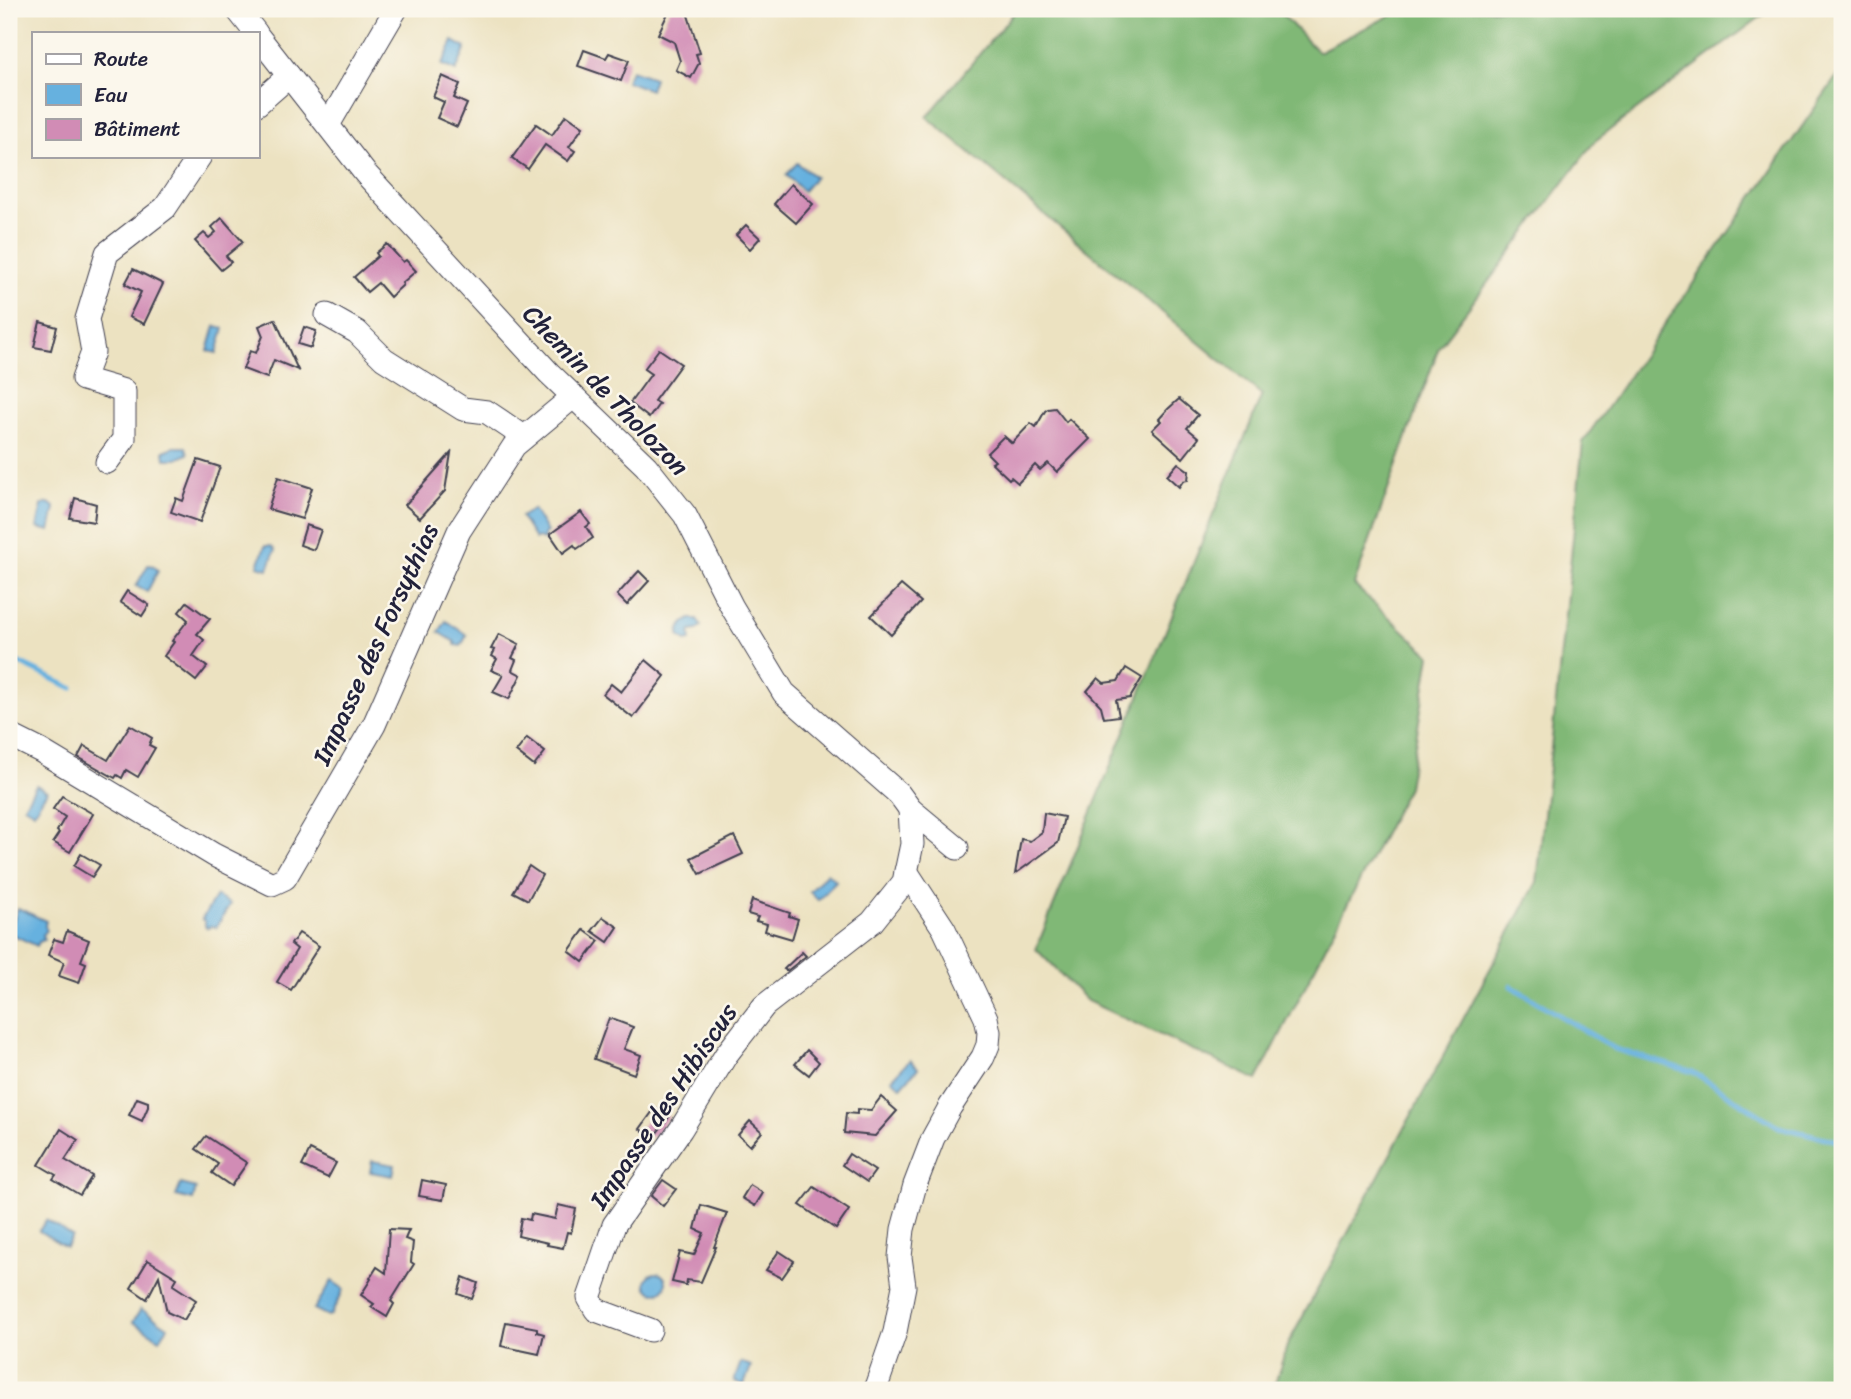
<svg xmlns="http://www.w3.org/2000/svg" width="1851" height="1399" font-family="Sriracha,sans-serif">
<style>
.forest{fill:#80b876;stroke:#516d58;stroke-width:2}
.water{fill:#66b1df;stroke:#446a8d;stroke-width:2}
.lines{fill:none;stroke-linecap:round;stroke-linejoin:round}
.stream{stroke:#66b1df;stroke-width:5}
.building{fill:#d18cb5}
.minor-casing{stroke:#403f4f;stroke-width:25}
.minor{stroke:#fff;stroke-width:23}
.labels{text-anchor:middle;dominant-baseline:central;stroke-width:5;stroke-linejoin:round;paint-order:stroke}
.street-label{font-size:26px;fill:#22223b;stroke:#fbf7ec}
</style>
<rect width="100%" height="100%" fill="#fbf7ec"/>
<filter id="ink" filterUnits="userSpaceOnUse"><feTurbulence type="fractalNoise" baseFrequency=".0143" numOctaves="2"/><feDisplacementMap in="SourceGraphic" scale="14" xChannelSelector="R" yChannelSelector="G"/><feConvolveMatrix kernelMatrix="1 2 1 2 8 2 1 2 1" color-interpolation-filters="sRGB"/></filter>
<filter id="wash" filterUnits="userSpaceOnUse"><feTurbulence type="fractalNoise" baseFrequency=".00686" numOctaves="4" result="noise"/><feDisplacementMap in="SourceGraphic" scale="28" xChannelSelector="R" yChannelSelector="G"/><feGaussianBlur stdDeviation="1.57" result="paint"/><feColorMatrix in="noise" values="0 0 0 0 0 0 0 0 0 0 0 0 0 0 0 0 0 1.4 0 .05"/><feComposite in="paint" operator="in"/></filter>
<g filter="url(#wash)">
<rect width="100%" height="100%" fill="#ece2c1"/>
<g class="forest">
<polygon points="1017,9 1277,9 1318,52 1403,9 1771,9 1595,141 1439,347 1354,585 1430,655 1408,787 1257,1080 1087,1001 1036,949 1262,395 927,117"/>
<polygon points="1842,69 1842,1390 1273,1390 1287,1346 1537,882 1583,442"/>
</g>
<g class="water">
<polygon points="453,41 466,48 456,71 442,65"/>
<polygon points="631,70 654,78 650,90 626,81"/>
<polygon points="797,163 815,177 803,191 786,175"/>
<polygon points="215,326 224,328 217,353 208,351"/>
<polygon points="174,447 186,447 188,454 177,459 165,459 164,451"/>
<polygon points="47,503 49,503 55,508 50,531 37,528 42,505"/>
<polygon points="533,509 547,532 544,534 544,540 538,538 535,539 521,517"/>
<polygon points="265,546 271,546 275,550 268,569 258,566"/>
<polygon points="148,565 154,566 158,571 147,592 136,586"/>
<path d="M691,619h6l4,7 -4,4 -6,1 -1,3 1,6 -5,1 -7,-5c0,-8 5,-14 12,-17z"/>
<polygon points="446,621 467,635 461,646 455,645 455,642 439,632"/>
<polygon points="36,785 47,791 34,812 24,806"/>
<polygon points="827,873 836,881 818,900 810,892"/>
<polygon points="216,896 230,904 216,928 213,926 207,928 205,926 205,921 202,919"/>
<polygon points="18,908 46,921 45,925 46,930 42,935 44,940 39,942 37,946 9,933"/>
<polygon points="910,1060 918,1068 901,1087 892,1079"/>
<polygon points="372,1161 395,1165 393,1176 370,1172"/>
<polygon points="181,1184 196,1188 193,1200 176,1196"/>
<polygon points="46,1220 72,1236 66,1247 39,1231"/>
<circle cx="656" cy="1283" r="10"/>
<polygon points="332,1281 344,1289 331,1315 328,1316 314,1309"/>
<polygon points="141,1309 168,1327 160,1339 133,1322"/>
<polygon points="741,1362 751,1366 744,1385 734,1381"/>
</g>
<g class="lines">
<g class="stream">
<polyline points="9,658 72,688"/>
<polyline points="1511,986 1615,1049 1693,1072 1779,1127 1842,1142"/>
</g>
</g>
<g id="blocks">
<g class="building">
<polygon points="670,9 686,9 700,53 696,54 699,63 691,78 676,70 680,61 674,42 658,34"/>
<polygon points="584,50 606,58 609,53 629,60 621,81 578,66"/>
<polygon points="442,76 460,84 454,98 467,104 457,127 437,118 444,102 433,97"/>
<polygon points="566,115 583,127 569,147 575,151 568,161 545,145 528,169 512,158 536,124 552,135"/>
<polygon points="791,184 813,204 796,223 774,204"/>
<polygon points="222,218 243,242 226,256 231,262 221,270 195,241 204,233 209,238 216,232 212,227"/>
<polygon points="746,225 760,238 750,249 736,235"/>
<polygon points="387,244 403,262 406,260 416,271 402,283 403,285 390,297 378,283 367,292 354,277 378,256 376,253"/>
<polygon points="133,269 163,284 144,324 129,317 141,292 125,284"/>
<polygon points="275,319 298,370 274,360 267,378 243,369 250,351 256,353 263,336 259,326"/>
<polygon points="40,322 57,327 51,350 34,347"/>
<polygon points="304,327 316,331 311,348 298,344"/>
<polygon points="659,349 681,364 654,401 659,404 649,418 630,403 651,374 644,369"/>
<polygon points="1179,399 1198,415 1187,428 1199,438 1183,458 1152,430 1161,421 1159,419 1168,409"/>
<polygon points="1055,408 1066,422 1069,419 1090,439 1057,472 1048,463 1040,470 1035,465 1018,483 1011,477 1009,479 992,463 995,461 987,453 1004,436 1012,443 1031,423 1036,427 1045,411 1048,409"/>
<polygon points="451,453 445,491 420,518 405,505"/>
<polygon points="198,460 220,467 200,522 171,512 176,498 183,501"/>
<polygon points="1178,463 1189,471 1188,480 1183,481 1179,487 1167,476"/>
<polygon points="278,477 312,488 302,519 268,509"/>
<polygon points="75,498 96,504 94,522 70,518"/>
<polygon points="581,512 590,524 586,527 593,538 577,549 574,545 563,553 550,534"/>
<polygon points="306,525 321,530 314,550 300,545"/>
<polygon points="639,571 649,581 627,605 617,595"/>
<polygon points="901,585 921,602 891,635 871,616"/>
<polygon points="127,591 149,605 142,616 120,602"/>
<polygon points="187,602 210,619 197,634 204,640 193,656 207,667 196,681 164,656 174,642 172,641 188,620 179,612"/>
<polygon points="499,634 519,644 512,658 516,660 512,670 521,675 509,699 493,692 503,675 491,670 497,659 492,656 495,650 491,649"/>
<polygon points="646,660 665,676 633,718 603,694 611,684 621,692"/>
<polygon points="1126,668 1142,678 1130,698 1116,700 1119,716 1104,718 1101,706 1087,691 1098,678 1104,683 1118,681"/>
<polygon points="130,725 152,738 149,745 155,748 138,777 126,770 122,778 117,775 115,778 78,757 84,746 108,760"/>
<polygon points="527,738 545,752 534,766 516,752"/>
<polygon points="62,796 93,814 70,852 53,842 59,833 57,831 65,817 53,809"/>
<polygon points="1044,813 1064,817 1058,843 1015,874 1021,839 1030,841 1042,832"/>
<polygon points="734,836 743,854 700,874 691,858"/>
<polygon points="81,854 100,865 92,877 74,866"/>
<polygon points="529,866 542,875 528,900 513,892"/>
<polygon points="752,900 790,913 789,916 798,919 792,939 765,931 767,924 756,921 758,917 748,914"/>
<polygon points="603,917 618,927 608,942 592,931"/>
<polygon points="584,930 599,941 583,962 569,951"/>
<polygon points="67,931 89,940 81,961 86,963 79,983 59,976 64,962 48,955 54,939 63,942"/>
<polygon points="299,933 319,946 291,990 277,982 297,949 291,944"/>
<polygon points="802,952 806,956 787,971 784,969"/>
<polygon points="609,1018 633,1027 624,1049 641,1055 634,1074 594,1059"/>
<polygon points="807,1050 819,1062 809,1075 795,1064"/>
<polygon points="881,1097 897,1111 875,1136 844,1133 846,1113 857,1114 857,1109 871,1110"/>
<polygon points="137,1098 148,1102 148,1107 142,1121 129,1115"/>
<polygon points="655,1108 669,1117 653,1138 640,1129"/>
<polygon points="750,1121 762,1132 750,1146 738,1135"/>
<polygon points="61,1129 78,1140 65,1160 92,1176 80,1195 53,1179 56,1175 39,1165"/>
<polygon points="206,1136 247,1163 231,1186 212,1173 218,1164 196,1149"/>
<polygon points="310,1150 336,1163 328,1178 302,1166"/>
<polygon points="849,1154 875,1171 867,1182 842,1165"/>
<polygon points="422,1180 446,1185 443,1200 419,1196"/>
<polygon points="663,1180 676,1189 663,1206 651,1196"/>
<polygon points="750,1185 763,1193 755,1206 742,1198"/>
<polygon points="814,1187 849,1210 836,1229 800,1205"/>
<polygon points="558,1205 576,1209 571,1233 567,1232 563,1248 547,1245 548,1243 518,1236 521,1218 530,1220 531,1214 555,1219"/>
<polygon points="701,1205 727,1213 714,1247 716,1247 701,1282 687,1280 686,1285 672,1282 680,1252 694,1255 704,1233 695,1229"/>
<polygon points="389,1229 409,1230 405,1239 413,1242 411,1262 414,1264 391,1301 394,1304 387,1317 371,1307 374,1304 361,1295 371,1279 370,1278 377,1267 386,1273"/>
<polygon points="779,1251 794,1261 782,1278 766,1270"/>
<polygon points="148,1260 177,1278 173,1285 196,1300 184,1320 167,1312 159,1276 147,1299 131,1288"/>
<polygon points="463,1277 478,1283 472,1299 458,1294"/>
<polygon points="506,1322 537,1328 537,1332 544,1334 539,1354 501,1346"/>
</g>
</g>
</g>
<g filter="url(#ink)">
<use href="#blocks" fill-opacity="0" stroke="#403f4f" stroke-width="2"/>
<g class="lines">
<g class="minor-casing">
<g id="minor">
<polyline points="237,9 256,33"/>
<polyline points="257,35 365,173 549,373 646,466 685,515 732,607 784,693 899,794 910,809 957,848"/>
<polyline points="257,104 289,76"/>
<polyline points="328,125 396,9"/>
<polyline points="327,315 357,332 384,359 463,409 487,412 524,437"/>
<polyline points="107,462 124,439 124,391 83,379 93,352 87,319 107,253 165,208 200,156"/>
<polyline points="9,735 41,751 214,855 272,884 285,878 374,725 459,531 514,446 573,397"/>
<polyline points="650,1330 596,1310 589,1298 614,1225 681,1129 726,1055 764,1006 872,922 904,882 912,844 910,809"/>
<polyline points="875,1390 895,1332 904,1286 900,1257 903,1229 915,1185 933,1138 950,1107 983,1057 988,1045 989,1032 986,1018 944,929 906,871"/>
</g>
</g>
<use href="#minor" class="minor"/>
</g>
</g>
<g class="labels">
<g class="street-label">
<text transform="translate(606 390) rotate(46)">Chemin de Tholozon</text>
<text transform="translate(375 644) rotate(-65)">Impasse des Forsythias</text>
<text transform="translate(663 1106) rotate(-56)">Impasse des Hibiscus</text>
</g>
</g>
<rect width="1851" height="1399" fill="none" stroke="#fbf7ec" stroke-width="35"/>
<rect x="32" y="32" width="228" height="126" fill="#fbf7ec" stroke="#a4a2a5" stroke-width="2"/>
<rect x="46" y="54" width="35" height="10" fill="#ffffff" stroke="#a4a2a5" stroke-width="2"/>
<text x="94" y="66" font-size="21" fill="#22223b">Route</text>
<rect x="46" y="84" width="35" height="21" fill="#66b1df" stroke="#a4a2a5" stroke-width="2"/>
<text x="94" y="102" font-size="21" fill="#22223b">Eau</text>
<rect x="46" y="119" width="35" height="21" fill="#d18cb5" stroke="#a4a2a5" stroke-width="2"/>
<text x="94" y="136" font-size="21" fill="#22223b">Bâtiment</text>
</svg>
